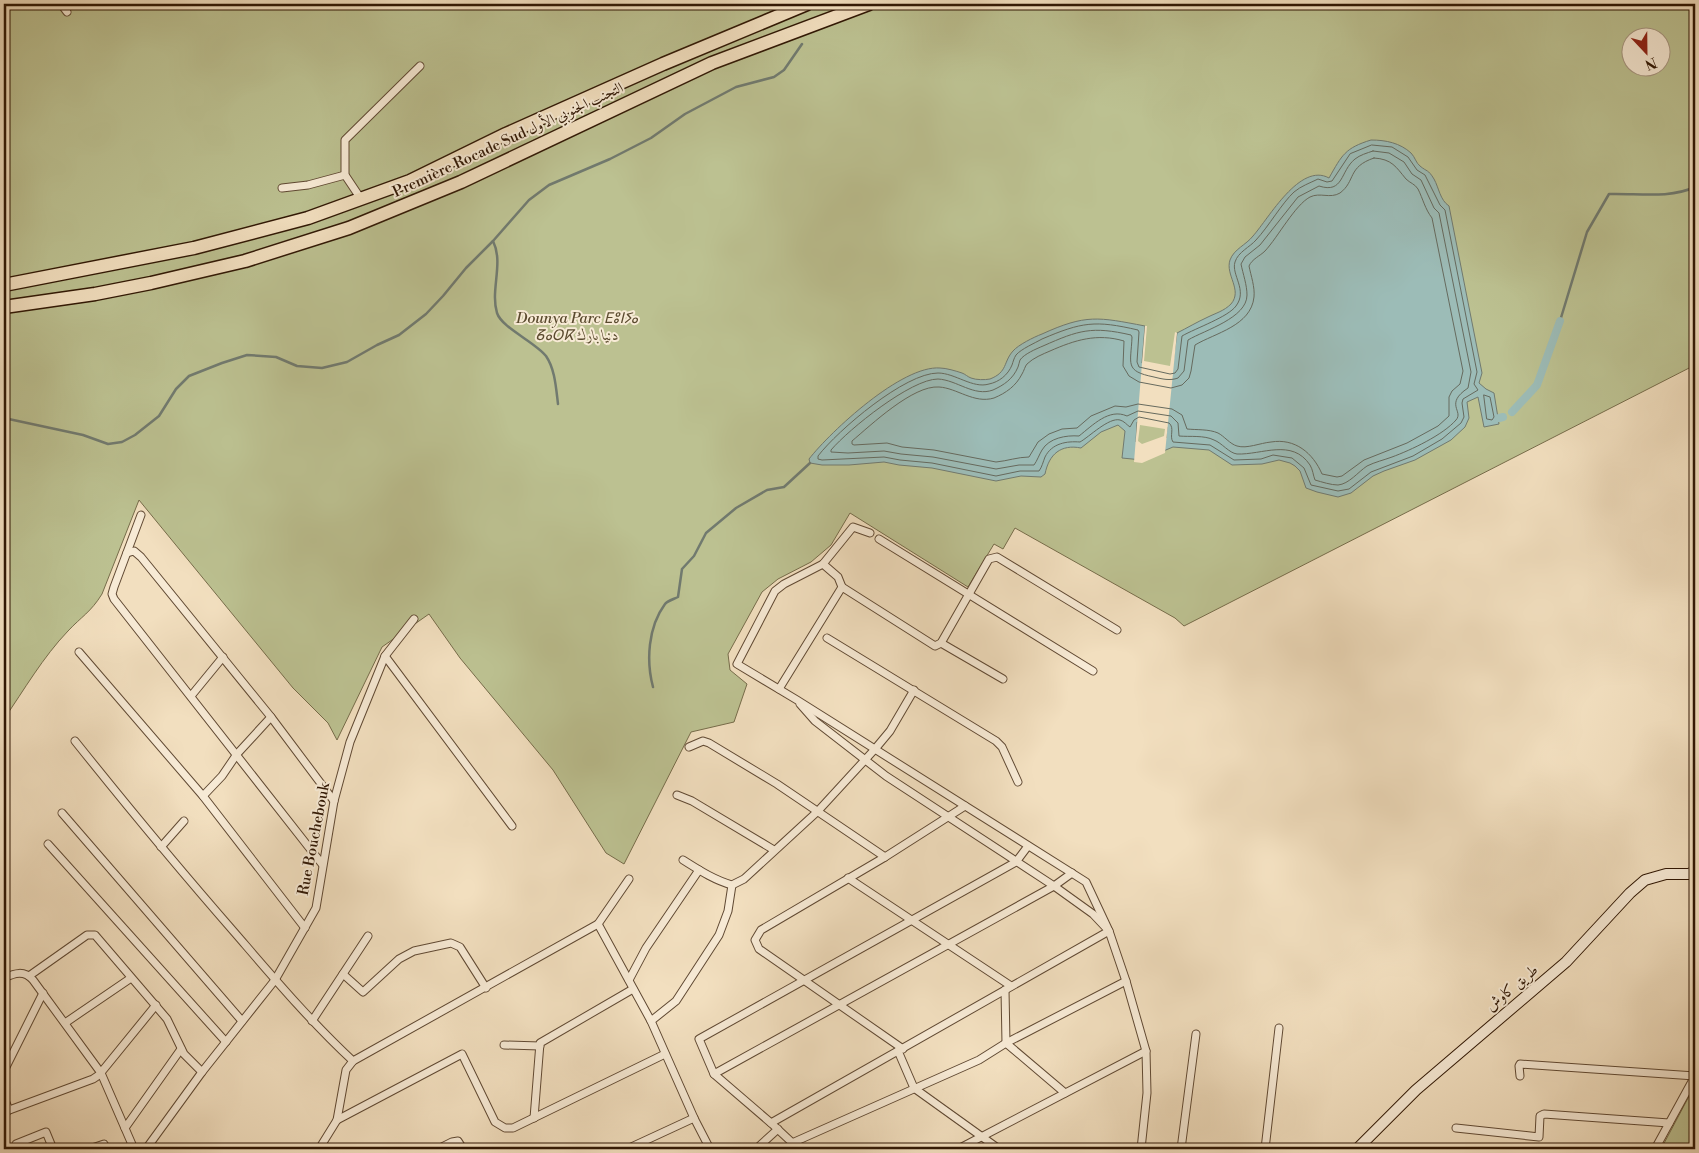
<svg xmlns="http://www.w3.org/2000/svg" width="1699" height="1153" font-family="'Libre Bodoni',Amiri,'Noto Sans Tifinagh',serif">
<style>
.green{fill:#bcc191;stroke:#766c4a;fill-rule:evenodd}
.water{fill:#9cbcb7;stroke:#717a6f;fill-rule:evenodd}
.pier{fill:#f2dfbf;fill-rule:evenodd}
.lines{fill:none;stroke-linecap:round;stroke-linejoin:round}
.shore{stroke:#666a5e;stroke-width:1}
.stream{stroke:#717a6f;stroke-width:2.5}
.canal{stroke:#9cbcb7;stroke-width:8}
.street-casing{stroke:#604933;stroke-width:9}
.secondary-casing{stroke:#301704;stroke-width:12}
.highway-casing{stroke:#301704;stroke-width:15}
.street{stroke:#f7ead5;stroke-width:7}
.secondary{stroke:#f7ead5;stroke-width:10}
.highway{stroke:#f2dfbf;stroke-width:12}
.labels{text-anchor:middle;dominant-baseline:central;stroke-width:4;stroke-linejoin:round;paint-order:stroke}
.street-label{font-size:15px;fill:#301704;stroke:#f7ead5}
.park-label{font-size:15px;font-style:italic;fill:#5a4a2e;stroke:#f7ead5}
</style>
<rect width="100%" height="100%" fill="#f2dfbf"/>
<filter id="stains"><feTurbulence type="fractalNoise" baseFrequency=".004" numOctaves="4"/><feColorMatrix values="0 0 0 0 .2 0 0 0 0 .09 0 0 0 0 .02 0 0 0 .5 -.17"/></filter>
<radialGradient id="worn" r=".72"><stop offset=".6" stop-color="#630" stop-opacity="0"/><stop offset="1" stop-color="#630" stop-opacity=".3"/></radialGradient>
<g class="green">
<path d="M4,4h1691v361l-511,261 -9,-8 -160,-90 -12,21 -9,-5 -26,43 -118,-74 -19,32 -20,17 -33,17 -16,13 -34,62 2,16 17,14 -13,38 -43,10 -67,132 -18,-11 -53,-83 -93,-112 -31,-44 -47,33 -45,93 -9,-17 -35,-35 -154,-188 -37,94c-11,18 -21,23 -34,37 -25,26 -44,59 -64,88zM1632,38h30v30h-30z"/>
<polygon points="1695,1085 1695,1149 1661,1149"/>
</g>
<path class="water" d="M1371,140c15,0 29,3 40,13 4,4 5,10 9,13 7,6 8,3 14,13 5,9 6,21 15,27l33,167 -3,10 7,6 8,4 5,31 -15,3 -6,-30 -11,5 2,16 -4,9 -14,13 -36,20 -31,11 -11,5 -22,17 -13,4 -21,-5 -11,-4 -6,-17 -5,-5 -5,-3 -11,-3 -17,4 -30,1 -23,-15 -36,-3 -31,13 -20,-2 3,-27 -7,-6 -17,7 -20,16c-20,-4 -32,6 -36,26l-4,3 -20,-1 -25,5 -64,-13 -33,-3 -15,-3 -35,3h-27l-12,-2 -1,-4c22,-28 93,-94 131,-91 6,0 16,3 22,5 3,1 6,4 9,5 5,2 14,2 19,1 18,-7 13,-17 23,-28 5,-6 21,-14 29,-17 44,-20 56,-17 103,-8l-3,37 30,6 5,-36c10,-5 20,-11 31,-16 8,-4 16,-6 23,-13 12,-14 -6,-29 -1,-44 4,-11 16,-15 23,-24 16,-18 47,-74 76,-58 13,-23 16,-30 42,-38zM1137,422l30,5 -1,11 -25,9 -5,-5z"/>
<path class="pier" d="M1145,326h2l-3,35 26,5 5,-34 2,1 -12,120 -23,10 -8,-1zM1140,425l25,4 -1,7 -22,8 -4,-3z"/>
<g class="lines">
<g class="shore">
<path d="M1372,145l20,2 16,10 9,13 8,5 15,30 5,5 32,162 -3,12 4,6 -15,9 -1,4 2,14 -3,6 -19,16 -29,17 -42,16 -22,17 -11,2 -27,-6 -7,-17 -12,-10 -19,-3 -12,4 -27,1 -24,-15 -37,-3c-4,-6 2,-14 -4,-19l-30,-6 -5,3 -4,7c-3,-2 -6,-6 -10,-7 -11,-3 -31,17 -40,22 -13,-1 -28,1 -35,15 -2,5 -3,10 -6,14h-19l-24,5 -64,-13 -32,-3 -16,-3 -62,3 -4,-1v-3c20,-26 87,-83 120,-83 17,0 35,16 51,11 10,-2 19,-9 23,-19 1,-3 2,-7 4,-10 5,-6 19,-12 26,-16 40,-17 53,-19 96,-9l1,2 -2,30 2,5 31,7 5,-1 3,-4 4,-33c14,-8 46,-19 54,-30 12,-16 -5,-31 -1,-44 3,-10 15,-15 21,-22 13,-14 26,-37 38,-48 7,-6 16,-9 24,-13l9,3 5,-1 18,-27z"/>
<path d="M1373,151l16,2 15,9 8,12 9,6 13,28 5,5 32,159 -3,16c-24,16 -4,23 -12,32 -13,15 -45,30 -64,37 -8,3 -17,5 -25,9 -9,6 -18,18 -29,19 -7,0 -16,-3 -23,-5 -2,-5 -2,-10 -5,-15 -18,-27 -48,-10 -73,-11 -8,-1 -15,-11 -23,-14 -10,-5 -24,-3 -35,-4l-1,-13 -7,-7 -33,-5 -11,5c-18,-8 -34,9 -48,20 -13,-1 -30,2 -37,14 -3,5 -5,11 -8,15h-15l-23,4 -63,-12 -32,-3 -17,-3 -36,2 -17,-1v-2c18,-21 80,-71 107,-71 19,1 36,18 55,11 11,-5 20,-11 25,-23 1,-2 1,-5 2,-7 4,-6 16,-11 23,-14 36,-16 49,-20 88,-11l1,2c-1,27 -8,34 22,40 8,2 16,4 24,1l6,-7 4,-31c17,-10 59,-22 59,-45 0,-10 -4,-21 -6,-31l4,-7 15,-12 38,-48 21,-11c25,8 21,-15 36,-27 5,-4 12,-6 18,-8z"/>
<path d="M1374,158c18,1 22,9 32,21 4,4 9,5 12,10 5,10 7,20 14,29l31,153 -3,13 -8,7 -3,6v19l-11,10 -31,17 -43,17 -22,16 -5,1 -15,-3c-9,-21 -27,-36 -51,-32 -11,1 -24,7 -34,4 -7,-2 -13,-10 -19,-13 -9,-4 -21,-3 -31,-4l-5,-14 -10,-6 -34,-5 -12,3 -11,-1 -24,10 -14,12 -15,1 -13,5 -11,8 -9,15c-11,0 -22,4 -33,5l-62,-12 -32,-3 -15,-4 -33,2 -2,-1v-3c19,-16 61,-56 87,-54 18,1 35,17 55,11 12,-5 22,-12 28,-24 2,-3 3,-8 5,-10 6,-6 16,-10 23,-13 25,-11 47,-18 74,-10l-1,25 6,10 10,6 32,6 11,-3 7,-7 2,-7 4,-26c20,-12 56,-19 59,-48 1,-10 -3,-21 -5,-31 3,-7 11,-10 16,-15 13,-14 30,-46 45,-54 10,-5 20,2 30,-4 16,-12 7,-26 34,-35z"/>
<polygon points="1484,395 1490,397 1494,417 1492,420 1487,419"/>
</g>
<g class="stream">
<path d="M493,241c11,22 -3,49 4,72 5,15 38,29 49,43 9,13 10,32 12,48"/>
<path d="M1560,321l27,-89 22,-38c28,-1 60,5 86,-7"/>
<polyline points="4,418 83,435 108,444 122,442 135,435 159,416 176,389 189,376 222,363 247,355 276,357 297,366 322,368 347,362 377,345 399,335 426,314 443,296 466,268 493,241 529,200 549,185 610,159 651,138 685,114 736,87 774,77 784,70 802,44"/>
<path d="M653,687c-7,-26 -5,-60 12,-83 2,-3 9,-5 13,-7l4,-28 12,-13 12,-23 30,-25 31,-18 17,-3 26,-24"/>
</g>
<g class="canal">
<polyline points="1512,412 1537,385 1560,321"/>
<polyline points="1499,418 1503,417"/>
</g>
<g class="street-casing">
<g id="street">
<polyline points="61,4 67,12"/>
<polyline points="4,166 5,167"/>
<polyline points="282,188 308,185 345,175"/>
<polyline points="361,199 345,175 345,140 420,66"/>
<polyline points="141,515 114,587 112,594 114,599 322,864"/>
<polyline points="870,533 853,527 823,564 784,584 775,591 737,664 797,700 1086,882 1109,931 1126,981 1146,1051 1147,1093 1141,1149"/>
<polyline points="879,539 1093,671"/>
<polyline points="127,553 134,551 141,557 271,717 334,801"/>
<polyline points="823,564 838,577 842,587"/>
<polyline points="827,638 996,741 1002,747 1018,782"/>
<polyline points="941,643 1003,679"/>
<polyline points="79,652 203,796 305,928"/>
<polyline points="385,656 512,826"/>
<polyline points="779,689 842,587 935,646 941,643 989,559 997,557 1117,630"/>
<polyline points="191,696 223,657"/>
<path d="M75,741c52,65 105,129 160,192 38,44 75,88 118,128"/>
<polyline points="689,747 703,741 709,743 777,784 885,857"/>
<polyline points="677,795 692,801 774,850"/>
<polyline points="203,796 222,776 237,754 271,717"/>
<polyline points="62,813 242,1021"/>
<polyline points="48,844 226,1042"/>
<polyline points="161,847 184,821"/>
<path d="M683,860c16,10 31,20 49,25l12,-6 74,-68 57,-62 15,-18 24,-41"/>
<polyline points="848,878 1011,986"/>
<polyline points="598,924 651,1021 694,1118 710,1149"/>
<polyline points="343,974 363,992 399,959 414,951 451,943 460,947 486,988"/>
<polyline points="29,976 87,935 95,935 167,1019 184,1054 202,1072"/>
<path d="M4,978c11,-5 20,-8 29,2l68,93 33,76"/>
<polyline points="629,980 646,948 699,870"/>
<polyline points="1005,990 1006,1043 1065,1093"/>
<polyline points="312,1021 368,936"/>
<polyline points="651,1021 676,1001 719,935 728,911 732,885"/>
<polyline points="65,1023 131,978"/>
<polyline points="504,1045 540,1046"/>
<polyline points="903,1049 759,949 755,940 761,930 885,857 965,806"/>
<polyline points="898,1051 914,1088 999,1149"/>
<polyline points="4,1071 43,993"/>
<polyline points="714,1074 1054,886 1072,873"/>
<polyline points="1520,1076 1519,1066 1520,1064 1695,1076"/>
<polyline points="4,1098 9,1110"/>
<polyline points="4,1112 93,1079 99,1075 156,1005"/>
<polyline points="534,1118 540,1043 633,989"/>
<polyline points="337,1120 462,1054 495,1122 505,1128 513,1128 665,1054"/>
<polyline points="771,1123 1109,931 1093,914 1054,886 886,776 815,721 800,704"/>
<polyline points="125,1128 181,1049"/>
<polyline points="1456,1128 1539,1137 1540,1116 1544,1114 1669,1123"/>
<polyline points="792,1143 979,1060 1006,1043 1126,981"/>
<polyline points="16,1144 46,1132 53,1149"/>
<polyline points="89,1149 104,1144 106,1149"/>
<polyline points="146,1149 202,1072 275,980 316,908 334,801 350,742 385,656 414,619"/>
<polyline points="319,1149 337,1120 346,1070 353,1061 598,924 629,879"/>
<polyline points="438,1149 452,1142 458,1141 463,1149"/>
<polyline points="627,1149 694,1118"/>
<polyline points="756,1149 778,1129"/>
<polyline points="799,1149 771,1123 714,1074 699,1039 1016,862 1028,846"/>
<polyline points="958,1149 1146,1051"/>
<polyline points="1181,1149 1196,1034"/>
<polyline points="1265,1149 1279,1028"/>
<polyline points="1655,1149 1695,1076"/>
</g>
</g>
<g class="secondary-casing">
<polyline id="secondary" points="1357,1149 1416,1090 1566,962 1630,893 1645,880 1666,874 1689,874 1695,871"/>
</g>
<g class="highway-casing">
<g id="highway">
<polyline points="4,285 194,248 308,218 410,181 506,134 663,64 807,4"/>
<polyline points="4,307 95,294 151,283 245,261 349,228 461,182 712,63 869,4"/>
</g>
</g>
<use href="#street" class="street"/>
<use href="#secondary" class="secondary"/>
<use href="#highway" class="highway"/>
</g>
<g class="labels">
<g class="street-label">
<text transform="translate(508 140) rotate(-25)">Première Rocade Sud التجنب الجنوبي الأول</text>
<text transform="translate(314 839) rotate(-79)">Rue Bouchebouk</text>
<text transform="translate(1512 988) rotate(-40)">طريق كاوش</text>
</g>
<g class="park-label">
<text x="577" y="318">Dounya Parc ⴹⵓⵏⵢⴰ<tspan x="577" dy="17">ⵒⴰⵔⴽ دنيا بارك</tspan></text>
</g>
</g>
<rect width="1699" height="1153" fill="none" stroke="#f2dfbf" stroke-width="20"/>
<rect x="5" y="5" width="1689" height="1143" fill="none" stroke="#301704" stroke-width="2.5"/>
<rect x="10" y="10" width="1679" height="1133" fill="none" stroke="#301704"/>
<g transform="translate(1646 52) rotate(158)"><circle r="24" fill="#f7ead5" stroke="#a79681"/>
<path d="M0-4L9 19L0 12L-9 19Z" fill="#8f2418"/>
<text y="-8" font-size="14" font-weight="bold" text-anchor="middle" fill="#301704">N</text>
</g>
<rect width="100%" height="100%" filter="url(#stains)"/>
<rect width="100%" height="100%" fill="url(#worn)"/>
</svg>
